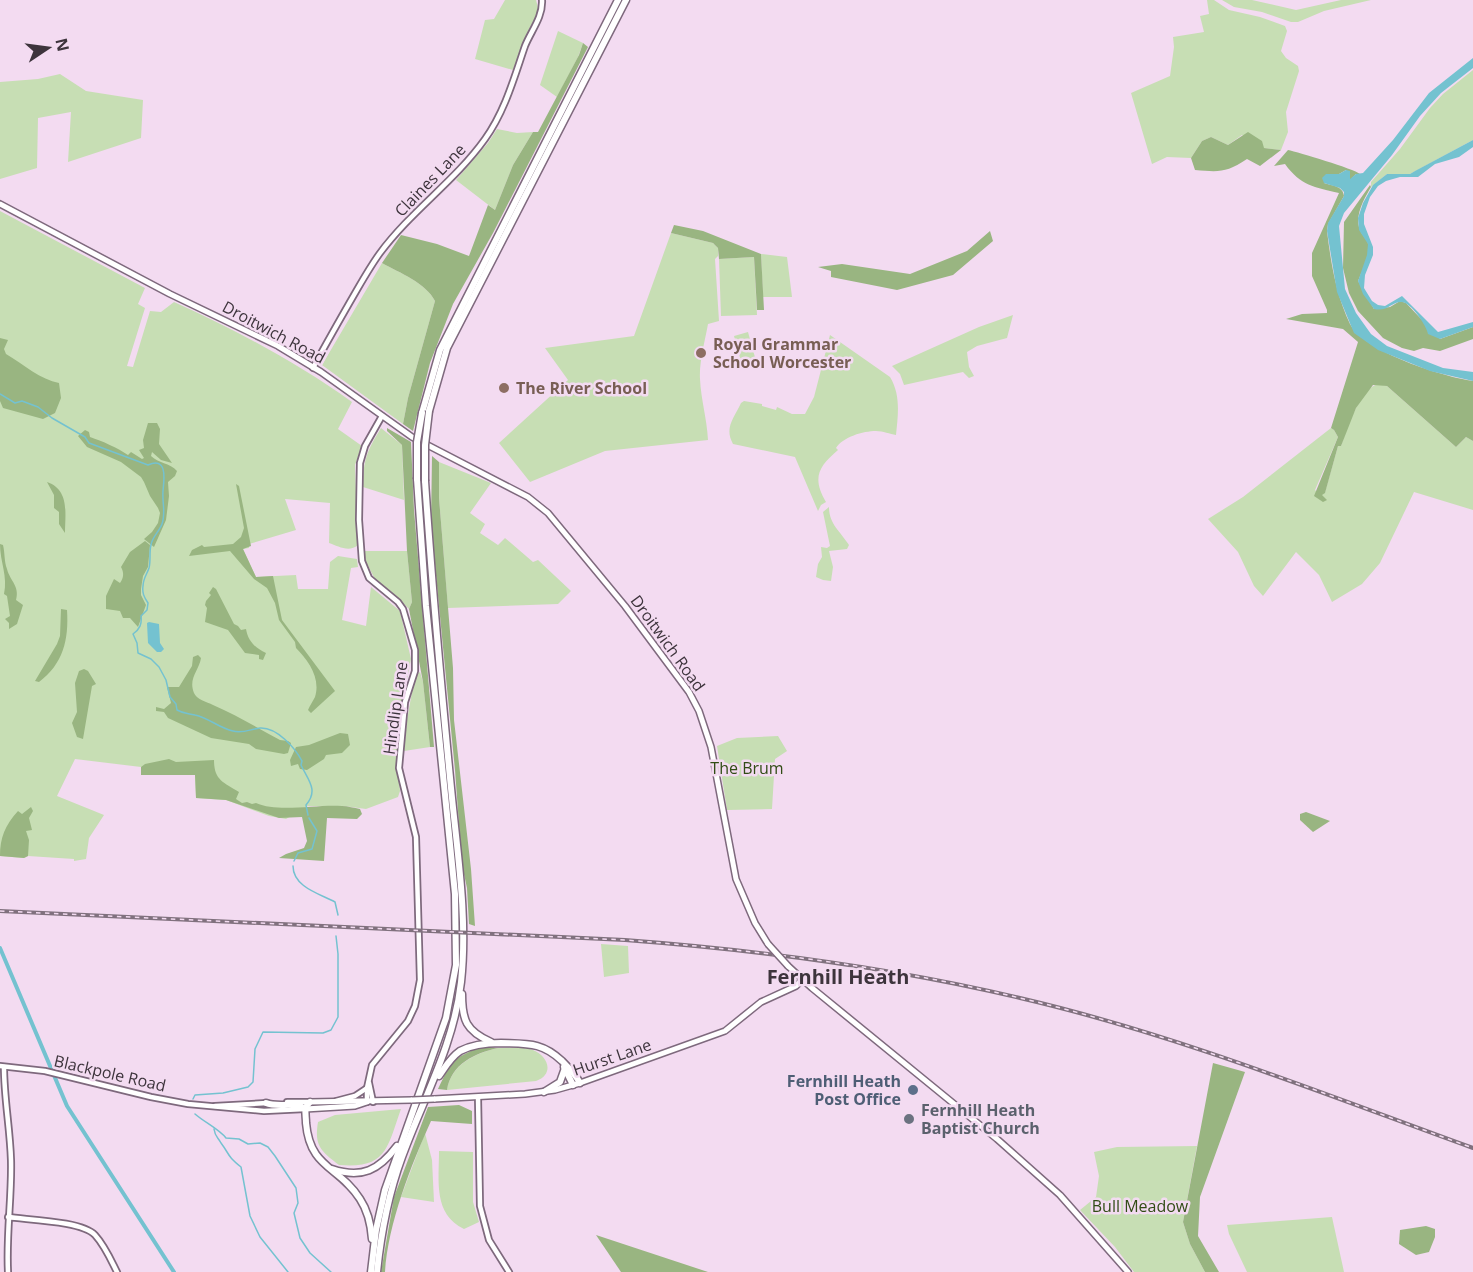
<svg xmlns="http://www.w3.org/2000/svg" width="1473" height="1272" font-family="'Open Sans',sans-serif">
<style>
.green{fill:#c7deb4}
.forest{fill:#99b581}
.water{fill:#74c2d0}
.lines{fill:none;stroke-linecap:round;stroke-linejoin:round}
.stream{stroke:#74c2d0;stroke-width:1.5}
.canal{stroke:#74c2d0;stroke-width:4}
.secondary-casing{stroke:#7e697d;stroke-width:8}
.primary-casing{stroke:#7e697d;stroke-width:8}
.highway-casing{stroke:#7e697d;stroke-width:9}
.secondary{stroke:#fff;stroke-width:4.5}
.primary{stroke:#fff;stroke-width:5}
.highway{stroke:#fff;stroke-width:6}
.rail-casing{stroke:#80717e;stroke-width:4}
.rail{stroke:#f3dbf1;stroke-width:1.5;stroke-dasharray:4.5;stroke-linecap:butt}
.primary-bridge-casing{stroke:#7e697d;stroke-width:8;stroke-linecap:butt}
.highway-bridge-casing{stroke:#7e697d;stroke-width:9;stroke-linecap:butt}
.primary-bridge{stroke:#fff;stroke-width:5}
.highway-bridge{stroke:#fff;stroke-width:6}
.education-dot{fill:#8d6e63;stroke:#f3dbf1;stroke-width:2}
.service-dot{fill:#5c6f8a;stroke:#f3dbf1;stroke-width:2}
.worship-dot{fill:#6b7280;stroke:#f3dbf1;stroke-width:2}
.labels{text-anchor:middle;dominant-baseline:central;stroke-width:5;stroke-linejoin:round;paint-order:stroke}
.street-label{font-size:16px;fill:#3d343c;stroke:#f3dbf1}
.education-label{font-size:16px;font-weight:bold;fill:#785e54;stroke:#f3dbf1;text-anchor:start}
.park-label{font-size:16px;fill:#314c15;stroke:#f3dbf1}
.service-label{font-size:16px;font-weight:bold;fill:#4e5e75;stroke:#f3dbf1;text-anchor:end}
.worship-label{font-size:16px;font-weight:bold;fill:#5b616d;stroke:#f3dbf1;text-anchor:start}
.quarter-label{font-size:20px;font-weight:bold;fill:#3d343c;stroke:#f3dbf1}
</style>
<rect width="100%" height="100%" fill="#f3dbf1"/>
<g class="green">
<polygon points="505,0 536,0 539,11 529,29 513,70 475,59 485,20 494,19"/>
<polygon points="1207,0 1214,0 1229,10 1260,17 1285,26 1287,31 1281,51 1286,58 1298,66 1299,71 1286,112 1288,132 1281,150 1263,148 1242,135 1228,145 1211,137 1202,141 1191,158 1167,157 1152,164 1131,93 1170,76 1174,47 1173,37 1204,32 1200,16 1209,14"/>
<polygon points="1222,0 1252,0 1296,10 1341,0 1371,0 1324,11 1298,22 1291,22 1262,12 1234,7"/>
<polygon points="558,31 583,43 578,57 557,97 540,85"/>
<polygon points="1473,70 1473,140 1410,174 1387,174 1371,187 1371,182 1400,149 1430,108 1443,94"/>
<polygon points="60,74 86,91 143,100 141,138 68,162 71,112 38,118 37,168 0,179 0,82 38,79"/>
<polygon points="497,129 517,133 533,132 513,165 495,210 456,180 488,143"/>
<path d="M0,211l145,77 -7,16 7,4 -18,58 6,1 17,-56 11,1 13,-10c62,28 122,60 178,100l-14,27 24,17 -7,19 3,80c-9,8 -20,1 -29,-2l1,-40 -45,-4 11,31 -47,14v4l-6,1 13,28 40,-2 2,14h30l2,-27 8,-6 19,3 1,8 -7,1 -9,52 24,6 5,-39 29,24 11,48 -8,42 -1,22 -5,31 3,37 -2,6 -32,12 -22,-3h-36l-22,13 -17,-3 -43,-16 -30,-2 -1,-23h-54v-8l-66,-8 -18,37 47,19 -15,23 -3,21 -12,2v-2l-46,-3 -4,2 -24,-2z"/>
<path d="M671,233l42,10 5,5v8l-3,3 4,62 -11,3c-3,17 -9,38 -8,55 1,21 7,40 8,61l-103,11 -75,31 -31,-39 69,-63 -23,-32 89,-12z"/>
<polygon points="761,254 787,257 792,297 763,297"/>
<polygon points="754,257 757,315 721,316 719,259"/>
<path d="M382,263c18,10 44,20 53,38l-27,97 -5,26 -81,-59z"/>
<polygon points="1013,315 1007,338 977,346 967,352 969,367 974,376 969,378 963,372 904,385 900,374 892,366 979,327"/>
<polygon points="748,332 756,361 742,365 734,336"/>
<path d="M830,335l60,42c11,18 8,38 6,58 -6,-1 -13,-4 -20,-4 -13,0 -33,6 -40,17l2,2c-20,17 -26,28 -12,52l-5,3 -3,6 -23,-54 -62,-13c-9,-16 1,-26 8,-41l3,-2 18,3v2l14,4 1,-3 15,7h13l9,-17z"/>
<path d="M1379,384l8,2 69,61 10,-10 7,4v69l-59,-18 -34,71 -18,21 -30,18 -13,-27 -23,-23 -33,44 -9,-10 -16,-34 -30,-33 35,-22 88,-69 3,2 4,7 -23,53 11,10 -5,-5 4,-3 13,-46h3c6,-17 19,-59 38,-62z"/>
<path d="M381,428l21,17 2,55 -41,-13c0,-28 4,-36 18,-59z"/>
<polygon points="439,462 491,483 470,513 485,524 480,533 498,545 505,538 533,562 538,560 571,591 558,604 448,608 439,498"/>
<path d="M829,507c0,17 11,24 20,38l-2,4 -18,2 4,16 -2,14 -8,-1 -7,-3 2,-13 4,-7 -1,-10 6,1 3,-2 -7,-34z"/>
<polygon points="363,551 407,551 412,602 409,609 396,596 376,581 367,564"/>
<polygon points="420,672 423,682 430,747 404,751 407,720 415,675"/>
<polygon points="778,736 787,751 775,759 772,809 727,810 717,746 737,738"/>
<polygon points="601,944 628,946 629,973 604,977"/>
<path d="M498,1048c11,0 25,-2 35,2 15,6 22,24 3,31l-89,9c4,-26 29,-37 51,-42z"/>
<path d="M401,1109c-14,39 -14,60 -62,56 -18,-14 -25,-19 -21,-43l17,-7z"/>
<polygon points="425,1133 432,1160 434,1202 401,1197"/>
<polygon points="1197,1146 1183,1222 1190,1244 1205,1272 1134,1272 1115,1247 1080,1210 1096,1197 1099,1176 1094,1152 1117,1147"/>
<path d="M439,1151l34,1v50l6,20 -15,7c-31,-15 -25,-48 -25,-78z"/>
<polygon points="1332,1217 1344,1272 1247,1272 1229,1234 1227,1225"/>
</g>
<g class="forest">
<path d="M583,43l5,4 -95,186 -40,71 -23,59 -17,68 -10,-7 5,-26 27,-97c-9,-18 -35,-28 -53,-38l19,-28 36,9 32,12 19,-51 7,5 18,-45 20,-33h5l41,-77z"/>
<path d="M1248,132l14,9 2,7 17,2 -21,16 -13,-7c-21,14 -28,13 -52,11l-4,-12 11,-17 9,-4 17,8z"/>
<path d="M1288,150c10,2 66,19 72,24h-4l-6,6 -4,-10 -7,4h-10l-5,9c9,3 19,3 20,13l-16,28 -1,7c4,33 9,63 23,93 14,28 94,53 123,57v60l-7,-4 -10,10 -69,-61 -14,-1 -17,23 -15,38h-3l-13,47 -3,2 5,5 -4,2 -9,-6 24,-59 -4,-7 -3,-2 27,-86 -15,-13 -57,-10 16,-5 25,-1v-3l-15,-34v-23l27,-60c-25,-6 -38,-7 -54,-29l-11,2z"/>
<path d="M1370,185l1,2c-7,12 -18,31 -10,45 2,4 7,8 7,12 3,11 -6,27 -10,37l16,28 16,-2 10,-6 6,2 34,36 33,-12v12l-33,12 -17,-3 -9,3 -12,-3 -19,-10 -25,-27 -9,-18 -6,-25 1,-46z"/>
<polygon points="674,225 703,231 761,254 764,310 757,310 754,257 719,259 718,248 713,243 671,233"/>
<polygon points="990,231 993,241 953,275 897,290 831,277 831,271 818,267 842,264 910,274 967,251"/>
<path d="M0,338l8,2 -4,9 2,5c17,10 35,26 53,29l2,15 -6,15 -12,6 -40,-11 -3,-7z"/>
<path d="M148,423h9l3,6 -1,15 13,19 -11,-3 -9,-8 -1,4c7,7 19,7 26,15l-2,5 -7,6 1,14 -3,24 -12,27 -10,-8 8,-7 6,-9 2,-10 -2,-5 -8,-12 -6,-14 -3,-5 -20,-15 -34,-15 -9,-11 7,-6 4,2 1,5c12,4 28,11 38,18l3,-3 11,7 2,-1 -5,-8 5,-2 -1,-8z"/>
<polygon points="387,428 411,442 414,510 434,747 430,747 423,682 409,609 412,602 407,551 402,445 387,431"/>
<polygon points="432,456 439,462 439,498 453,668 454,720 471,869 475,926 469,924 467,888 462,865 455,770 431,524"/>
<path d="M47,482c23,8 18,32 18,51l-6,-9v-12l-5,-4v-13z"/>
<path d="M236,484l3,2 12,60 -8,3 13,28 17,-1 9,44 53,71 -24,22 -3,-3c2,-5 5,-9 7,-13 6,-19 -7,-37 -19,-49l-1,-6 -16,-22 -4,-17 -8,-15 -13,-9 -24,-28 -41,5 3,-6 10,-5 2,2 29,-3 8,-7 3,-9z"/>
<path d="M145,541l5,4 -2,22 -5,9 -2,13v6l5,10 -8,22 -8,-9h-7l-3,-7 -14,-2v-13l8,-17 6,4c4,-5 4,-11 1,-16l9,-15z"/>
<path d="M0,544l3,1c2,8 1,16 4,24 3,12 13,17 9,31l7,5 -6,19 -8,5v-6l-4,-4 5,-3 -3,-20 -3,-2c4,-18 -4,-32 -4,-50z"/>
<path d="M213,587l3,2 18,35 4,2 3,4 5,-1c2,12 9,19 20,24l-3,7 -4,-1v-4l-14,-2 -17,-23 -23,-8 2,-14 -2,-3 1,-4 5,-6 -2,-2z"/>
<path d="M61,609l6,1c2,30 -4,54 -28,72l-4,-1 22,-37 3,-8z"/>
<path d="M198,655l3,3c-2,13 -13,20 -7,35 2,6 13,9 19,12 23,10 45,23 67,35l8,1 3,2 -3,10 -4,1 -28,-5 -7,-5 -38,-6 -43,-20 -4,-6 -8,-1v-4l8,2 7,-6 -4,-16h12l13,-21 1,-9z"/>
<polygon points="84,669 88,671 96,684 92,686 83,739 77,737 72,723 77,712 75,683 79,671"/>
<polygon points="340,733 348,734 350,745 342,753 326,755 324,759 307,770 300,769 298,764 291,766 290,760 296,747 309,745"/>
<path d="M169,759l7,3 38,-2c0,20 9,22 25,32l-3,7 6,4 5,-1 5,2 4,-1c22,10 61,1 86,3 6,0 12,2 18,3l2,5 -5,5 -30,-1 -3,43 -45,-3 7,-4 18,-6 3,-7 -5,-24 -23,1 -53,-18 -30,-2 -1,-23h-54v-8l4,-3z"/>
<path d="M31,807l2,4 -4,7 3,12 -6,1 3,9 -1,16 -4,2 -24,-2c0,-18 5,-31 18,-45l4,3z"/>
<polygon points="1306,812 1330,821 1313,832 1300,820 1300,814"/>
<path d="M481,1047l17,1c-23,5 -47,16 -51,42l-9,-1c13,-27 14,-31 43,-42z"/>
<polygon points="1213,1063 1245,1072 1200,1197 1198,1236 1219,1272 1205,1272 1190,1244 1183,1222"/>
<path d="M459,1105l13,6v13l-41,-3c-20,44 -43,103 -46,151h-4l13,-75 34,-90z"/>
<polygon points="1426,1226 1435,1229 1435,1237 1429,1252 1416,1255 1399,1244 1400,1230"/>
<polygon points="596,1235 708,1272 621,1272"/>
</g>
<g class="water">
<polygon points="1473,58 1473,68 1441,93 1420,116 1392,155 1344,213 1339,226 1345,289 1356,313 1371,334 1387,346 1443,368 1473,372 1473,381 1430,371 1378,350 1354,333 1337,292 1327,231 1328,223 1344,196 1344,192 1340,188 1324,183 1322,178 1326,174 1339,174 1346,170 1350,171 1350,179 1356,174 1363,173 1393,140 1429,93"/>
<path d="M1473,140v7l-14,10 -24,7 -17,13h-18l-14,4 -8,5 -8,11 -6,17v10l9,23v8l-8,20 -1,13 8,13 6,4 7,1 17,-10 36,36 35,-10v5l-33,12 -12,-5c-1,-8 -18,-33 -27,-32 -10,0 -13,10 -27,7l-11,-15 -5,-13 9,-26 1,-11 -9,-14 -1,-12 5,-15 10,-18 14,-11h23l5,-3z"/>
<polygon points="149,622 159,624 160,643 164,649 161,652 157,652 148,643 147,623"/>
</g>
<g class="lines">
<g class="stream">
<path d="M0,394l15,9 7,-2 16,6 14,11 33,19 4,6 59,22c20,-9 16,15 15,26 -1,11 3,22 -1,33 -3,8 -10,13 -11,21 -2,7 0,16 -2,23 -2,6 -6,11 -6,18 -1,7 1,11 5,17l-1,7 -6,6c1,8 -1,13 -8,18l4,9 1,10 13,6 8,8 7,13 4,17 6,7 1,6c7,4 11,3 18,5 14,3 24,13 38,16 9,3 18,-2 27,-3 17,-1 35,20 42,33l-1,4c7,15 18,25 5,40l2,10"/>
<polyline points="294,861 298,853 312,849 317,831 309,818"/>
<path d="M293,866c0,21 27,28 42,36l3,13"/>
<polyline points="193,1099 195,1095 223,1093 248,1087 253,1082 255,1049 263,1032 323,1033 331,1030 338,1017 338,954 336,936"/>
<path d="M195,1114c9,8 24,15 31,24l13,1 9,5 12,-1 8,4 7,9 21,32 2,15 -4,10 6,25 10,15 21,19"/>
<path d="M214,1129c1,8 4,8 7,14 9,12 6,13 20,24l9,49 10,21 28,35"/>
</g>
<polyline class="canal" points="0,948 67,1106 174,1272"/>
<g class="secondary-casing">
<g id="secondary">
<path d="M313,368c15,-28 30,-54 45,-80 7,-12 14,-24 22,-35 31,-42 75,-72 105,-114 20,-28 29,-61 40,-93 6,-15 18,-29 17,-46"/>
<polyline points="0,1066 45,1071 151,1097 188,1104 264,1111 305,1109"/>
<path d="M4,1067c0,31 6,61 7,93 1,37 -5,74 -3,112"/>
<polyline points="369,1083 373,1102"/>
<polyline points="478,1097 480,1206 489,1240 509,1272"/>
<polyline points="336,1101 355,1096 367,1088"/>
<polyline points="287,1102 310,1102"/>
<polyline points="367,1102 367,1088 372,1065 408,1021 415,1006 420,980 416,837 399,768 405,702 415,671 415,650 403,609 398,602 369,578 362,561 359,520 360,463 365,446 382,416"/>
<polyline points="215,1106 267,1103"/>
<path d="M8,1217c21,3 74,4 87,18 10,11 16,25 22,37"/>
</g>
</g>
<g class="primary-casing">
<g id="primary">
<polyline points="0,204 170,294 278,346 321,372 412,437 528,497 548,513 625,606 689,692 699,711 711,747 736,879 755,923 768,944"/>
<polyline points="788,966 812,988 997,1139 1060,1195 1128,1272"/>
<polyline points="434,1099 525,1094 555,1090 580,1083 725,1031 761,1002 796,986 802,980"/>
<polyline points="310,1102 412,1100"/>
<polyline points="305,1109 355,1106 367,1102"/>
</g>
</g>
<g class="highway-casing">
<g id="highway">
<polyline points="429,411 447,348 626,0"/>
<polyline points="422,413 440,350 618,0"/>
<path d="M462,994c0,26 4,37 29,48"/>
<polyline points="564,1067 573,1085"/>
<path d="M439,1076c7,-10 11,-18 21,-25 13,-7 27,-8 41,-8 27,1 41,-1 61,18 7,7 13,13 18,22"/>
<polyline points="544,1092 560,1082 565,1068"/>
<path d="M310,1102c-7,6 -4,12 -4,21 4,46 33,43 54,76 8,12 11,26 12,40"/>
<path d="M266,1103c12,5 30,-2 39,6"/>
<path d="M332,1169c30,10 47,1 65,-23"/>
<polyline points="371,1272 376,1230 385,1190 446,1018 456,965 455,894 426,606 417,479"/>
<path d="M377,1272c4,-39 11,-77 25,-115 21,-58 52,-112 59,-175 7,-64 -4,-131 -10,-194 -10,-102 -19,-204 -26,-307"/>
</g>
</g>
<use href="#secondary" class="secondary"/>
<use href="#primary" class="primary"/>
<use href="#highway" class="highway"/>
<g class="rail-casing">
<path id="rail" d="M0,911l625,29c133,10 265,27 395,58 155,36 304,96 453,150"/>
</g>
<use href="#rail" class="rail"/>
<g class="primary-bridge-casing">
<g id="primary-bridge">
<polyline points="768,944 788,966"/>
<polyline points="412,1100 434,1099"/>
</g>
</g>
<g class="highway-bridge-casing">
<g id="highway-bridge">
<polyline points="417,479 417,442 422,413"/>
<polyline points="425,481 425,445 429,411"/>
</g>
</g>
<use href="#primary-bridge" class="primary-bridge"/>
<use href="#highway-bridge" class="highway-bridge"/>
</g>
<g class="education-dot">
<circle cx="701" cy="353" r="6"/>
<circle cx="504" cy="388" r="6"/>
</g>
<circle class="service-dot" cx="913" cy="1090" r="6"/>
<circle class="worship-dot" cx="909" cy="1119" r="6"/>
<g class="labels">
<g class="street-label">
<text transform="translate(430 180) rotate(-46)">Claines Lane</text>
<text transform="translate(274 332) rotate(28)">Droitwich Road</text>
<text transform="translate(668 643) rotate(54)">Droitwich Road</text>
<text transform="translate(395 708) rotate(-82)">Hindlip Lane</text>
<text transform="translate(612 1057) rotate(-19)">Hurst Lane</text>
<text transform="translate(110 1073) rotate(13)">Blackpole Road</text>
</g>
<g class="education-label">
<text x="713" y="344">Royal Grammar<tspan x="713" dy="18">School Worcester</tspan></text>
<text x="516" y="388">The River School</text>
</g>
<g class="park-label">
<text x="747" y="768">The Brum</text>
<text x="1140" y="1206">Bull Meadow</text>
</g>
<g class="service-label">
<text x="901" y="1081">Fernhill Heath<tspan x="901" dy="18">Post Office</tspan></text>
</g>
<g class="worship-label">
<text x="921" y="1110">Fernhill Heath<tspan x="921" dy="18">Baptist Church</tspan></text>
</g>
<g class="quarter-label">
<text x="838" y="976">Fernhill Heath</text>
</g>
</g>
<g transform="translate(48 48) rotate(77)" stroke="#f3dbf1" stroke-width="4.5" paint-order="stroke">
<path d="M0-4.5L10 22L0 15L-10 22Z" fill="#3d343c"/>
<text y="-9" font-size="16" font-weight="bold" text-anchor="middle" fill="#3d343c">N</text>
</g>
</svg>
